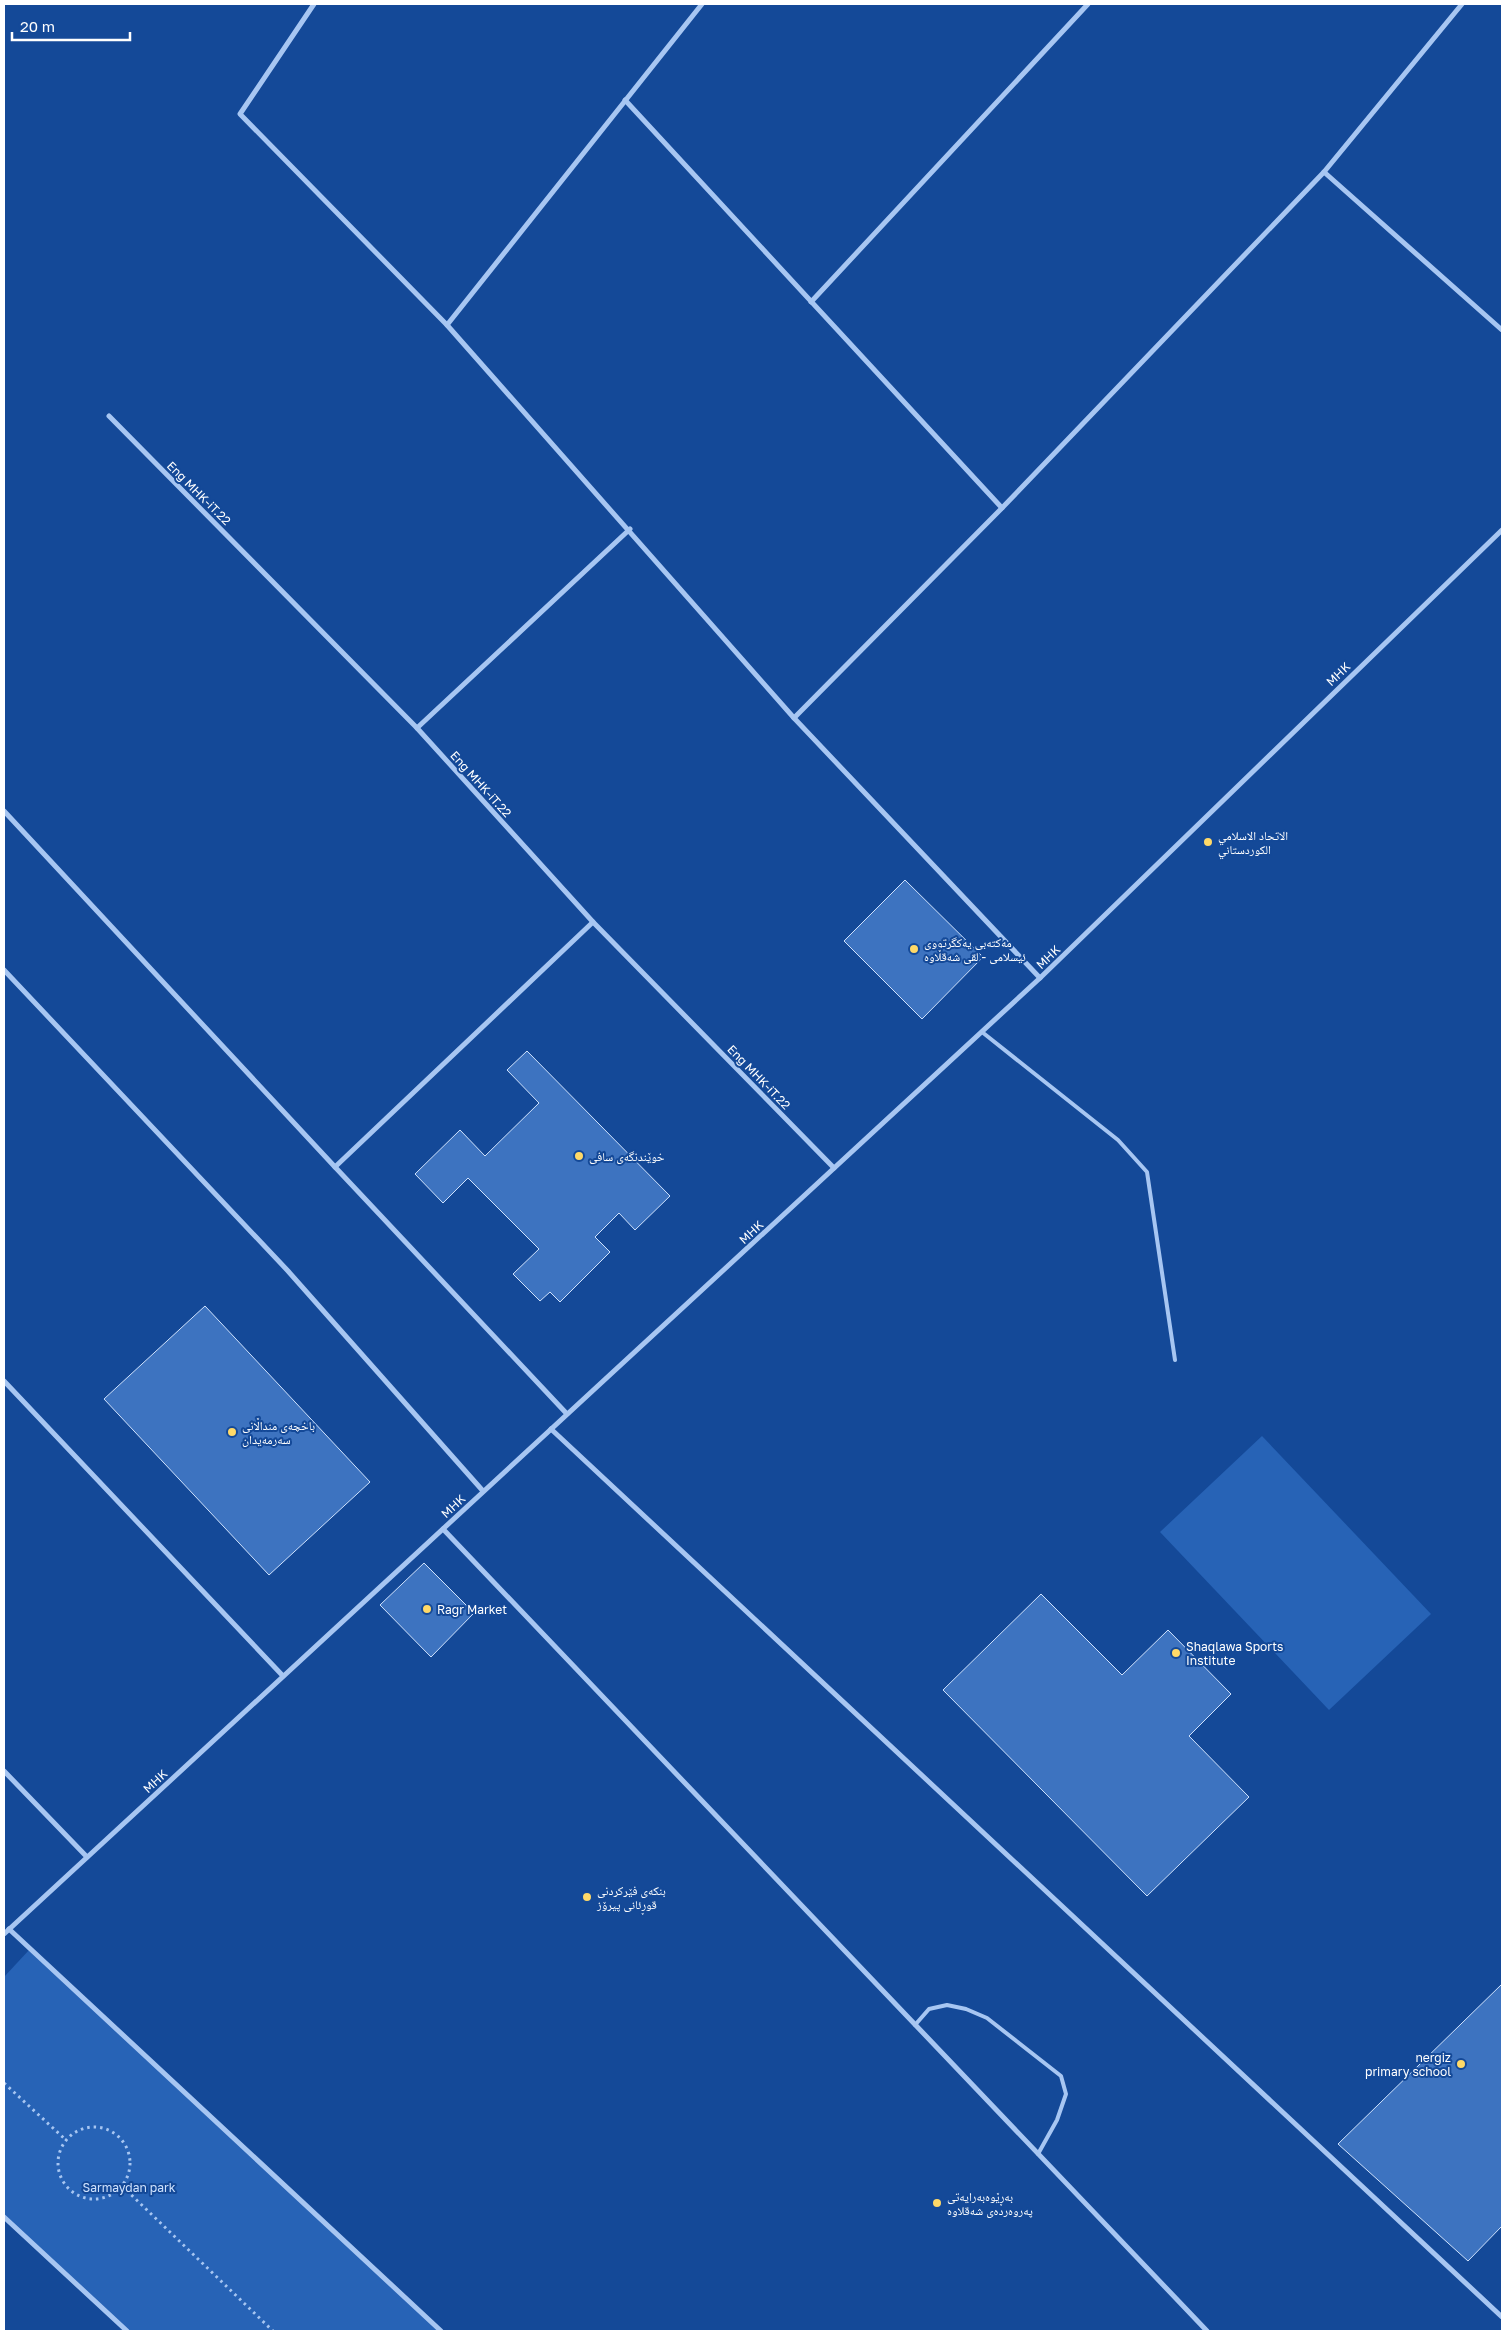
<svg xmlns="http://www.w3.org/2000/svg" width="1506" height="2335" font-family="'Golos Text','Noto Naskh Arabic',sans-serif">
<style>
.green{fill:#2763b6}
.building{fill:#3d73c0;stroke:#cfe2fd}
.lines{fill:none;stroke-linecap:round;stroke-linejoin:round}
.path{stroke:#a7c6f2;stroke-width:3;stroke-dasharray:2.5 4;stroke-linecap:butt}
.service{stroke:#a7c6f2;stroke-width:4}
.minor{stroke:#a7c6f2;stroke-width:5}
.poi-dot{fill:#ffd968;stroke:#144998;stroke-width:2}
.labels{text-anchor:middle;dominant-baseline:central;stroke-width:4;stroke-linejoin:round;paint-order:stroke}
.street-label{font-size:12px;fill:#fff;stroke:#144998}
.poi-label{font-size:12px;fill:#fff;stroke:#144998;text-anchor:start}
.park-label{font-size:12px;fill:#cfe2fd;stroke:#144998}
</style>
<rect width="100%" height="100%" fill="#144998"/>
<g class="green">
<polygon points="1262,1436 1431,1614 1329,1710 1160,1532"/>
<polygon points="30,1949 441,2331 128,2331 4,2216 4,1977"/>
</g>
<g class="building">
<polygon points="905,880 983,957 922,1019 844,941"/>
<polygon points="527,1051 670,1196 635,1230 619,1213 595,1237 610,1252 560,1302 550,1292 540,1301 513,1274 539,1249 468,1178 443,1203 415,1174 460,1130 485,1156 539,1103 507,1070"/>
<polygon points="205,1306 370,1482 269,1575 104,1399"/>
<polygon points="424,1563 474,1613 431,1657 380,1605"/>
<polygon points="1041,1594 1122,1675 1168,1630 1231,1694 1189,1736 1249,1797 1147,1896 943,1690"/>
<polygon points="1502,1984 1502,2226 1468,2261 1338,2144"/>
</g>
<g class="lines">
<g class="path">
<polyline points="4,2083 66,2140"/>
<circle cx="94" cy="2163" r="36"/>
<polyline points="122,2186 273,2331"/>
</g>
<g class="service">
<polyline points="982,1032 1118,1140 1147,1172 1175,1360"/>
<polyline points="915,2025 929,2009 947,2005 966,2009 987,2018 1061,2076 1066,2094 1057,2120 1038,2154"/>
</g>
<g class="minor">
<polyline points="314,4 240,114 447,325 794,718 1040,978"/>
<polyline points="625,100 1002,508"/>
<polyline points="1324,172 1502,330"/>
<polyline points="811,302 1088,4"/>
<polyline points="447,325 702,4"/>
<polyline points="109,416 417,728 593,922 834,1168"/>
<polyline points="794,718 1002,508 1324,172 1462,4"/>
<polyline points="417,728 630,529"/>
<polyline points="4,811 335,1167 567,1414"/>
<polyline points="4,970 288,1271 483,1491"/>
<polyline points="335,1167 593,922"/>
<polyline points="4,1381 283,1676"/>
<polyline points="551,1429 1502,2317"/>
<polyline points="443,1529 1207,2331"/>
<polyline points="4,1771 87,1857"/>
<polyline points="9,1929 441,2331"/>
<polyline points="4,1934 1040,978 1502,530"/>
<polyline points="4,2217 127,2331"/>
</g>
</g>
<g class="poi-dot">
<circle cx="1208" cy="842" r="5"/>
<circle cx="914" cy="949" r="5"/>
<circle cx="579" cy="1156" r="5"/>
<circle cx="232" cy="1432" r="5"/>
<circle cx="427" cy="1609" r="5"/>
<circle cx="1176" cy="1653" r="5"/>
<circle cx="587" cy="1897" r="5"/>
<circle cx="1461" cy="2064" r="5"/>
<circle cx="937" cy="2203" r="5"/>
</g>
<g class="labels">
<g class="street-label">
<text transform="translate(199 493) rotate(45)">Eng MHK-iT.22</text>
<text transform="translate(1338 674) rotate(-44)">MHK</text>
<text transform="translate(481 784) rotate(48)">Eng MHK-iT.22</text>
<text transform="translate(1048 957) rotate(-44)">MHK</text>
<text transform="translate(759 1077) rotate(46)">Eng MHK-iT.22</text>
<text transform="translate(751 1232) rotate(-43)">MHK</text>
<text transform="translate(453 1506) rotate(-43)">MHK</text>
<text transform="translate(155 1781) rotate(-43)">MHK</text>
</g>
<g class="poi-label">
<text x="1218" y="835">الاتحاد الاسلامي<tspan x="1218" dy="14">الكوردستاني</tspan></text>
<text x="924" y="942">مەکتەبی یەکگرتووی<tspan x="924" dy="14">ئیسلامی - لقی شەقڵاوە</tspan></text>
<text x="589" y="1156">خوێندنگەی سافی</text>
<text x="242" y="1425">باخچەی منداڵانی<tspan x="242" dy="14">سەرمەیدان</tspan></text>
<text x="437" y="1609">Ragr Market</text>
<text x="1186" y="1646">Shaqlawa Sports<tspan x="1186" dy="14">Institute</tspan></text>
<text x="597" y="1890">بنکەی فێرکردنی<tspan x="597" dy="14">قوڕئانی پیرۆز</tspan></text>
<text x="1451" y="2057" text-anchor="end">nergiz<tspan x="1451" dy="14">primary school</tspan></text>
<text x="947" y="2196">بەڕێوەبەرایەتی<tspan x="947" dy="14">پەروەردەی شەقلاوە</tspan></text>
</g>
<g class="park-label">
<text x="129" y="2187">Sarmaydan park</text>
</g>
</g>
<rect width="1506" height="2335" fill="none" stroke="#ffffff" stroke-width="10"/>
<path d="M12 32v8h118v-8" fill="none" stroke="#ffffff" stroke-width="2.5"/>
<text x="20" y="32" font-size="15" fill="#ffffff" stroke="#144998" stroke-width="4" paint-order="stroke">20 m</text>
</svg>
